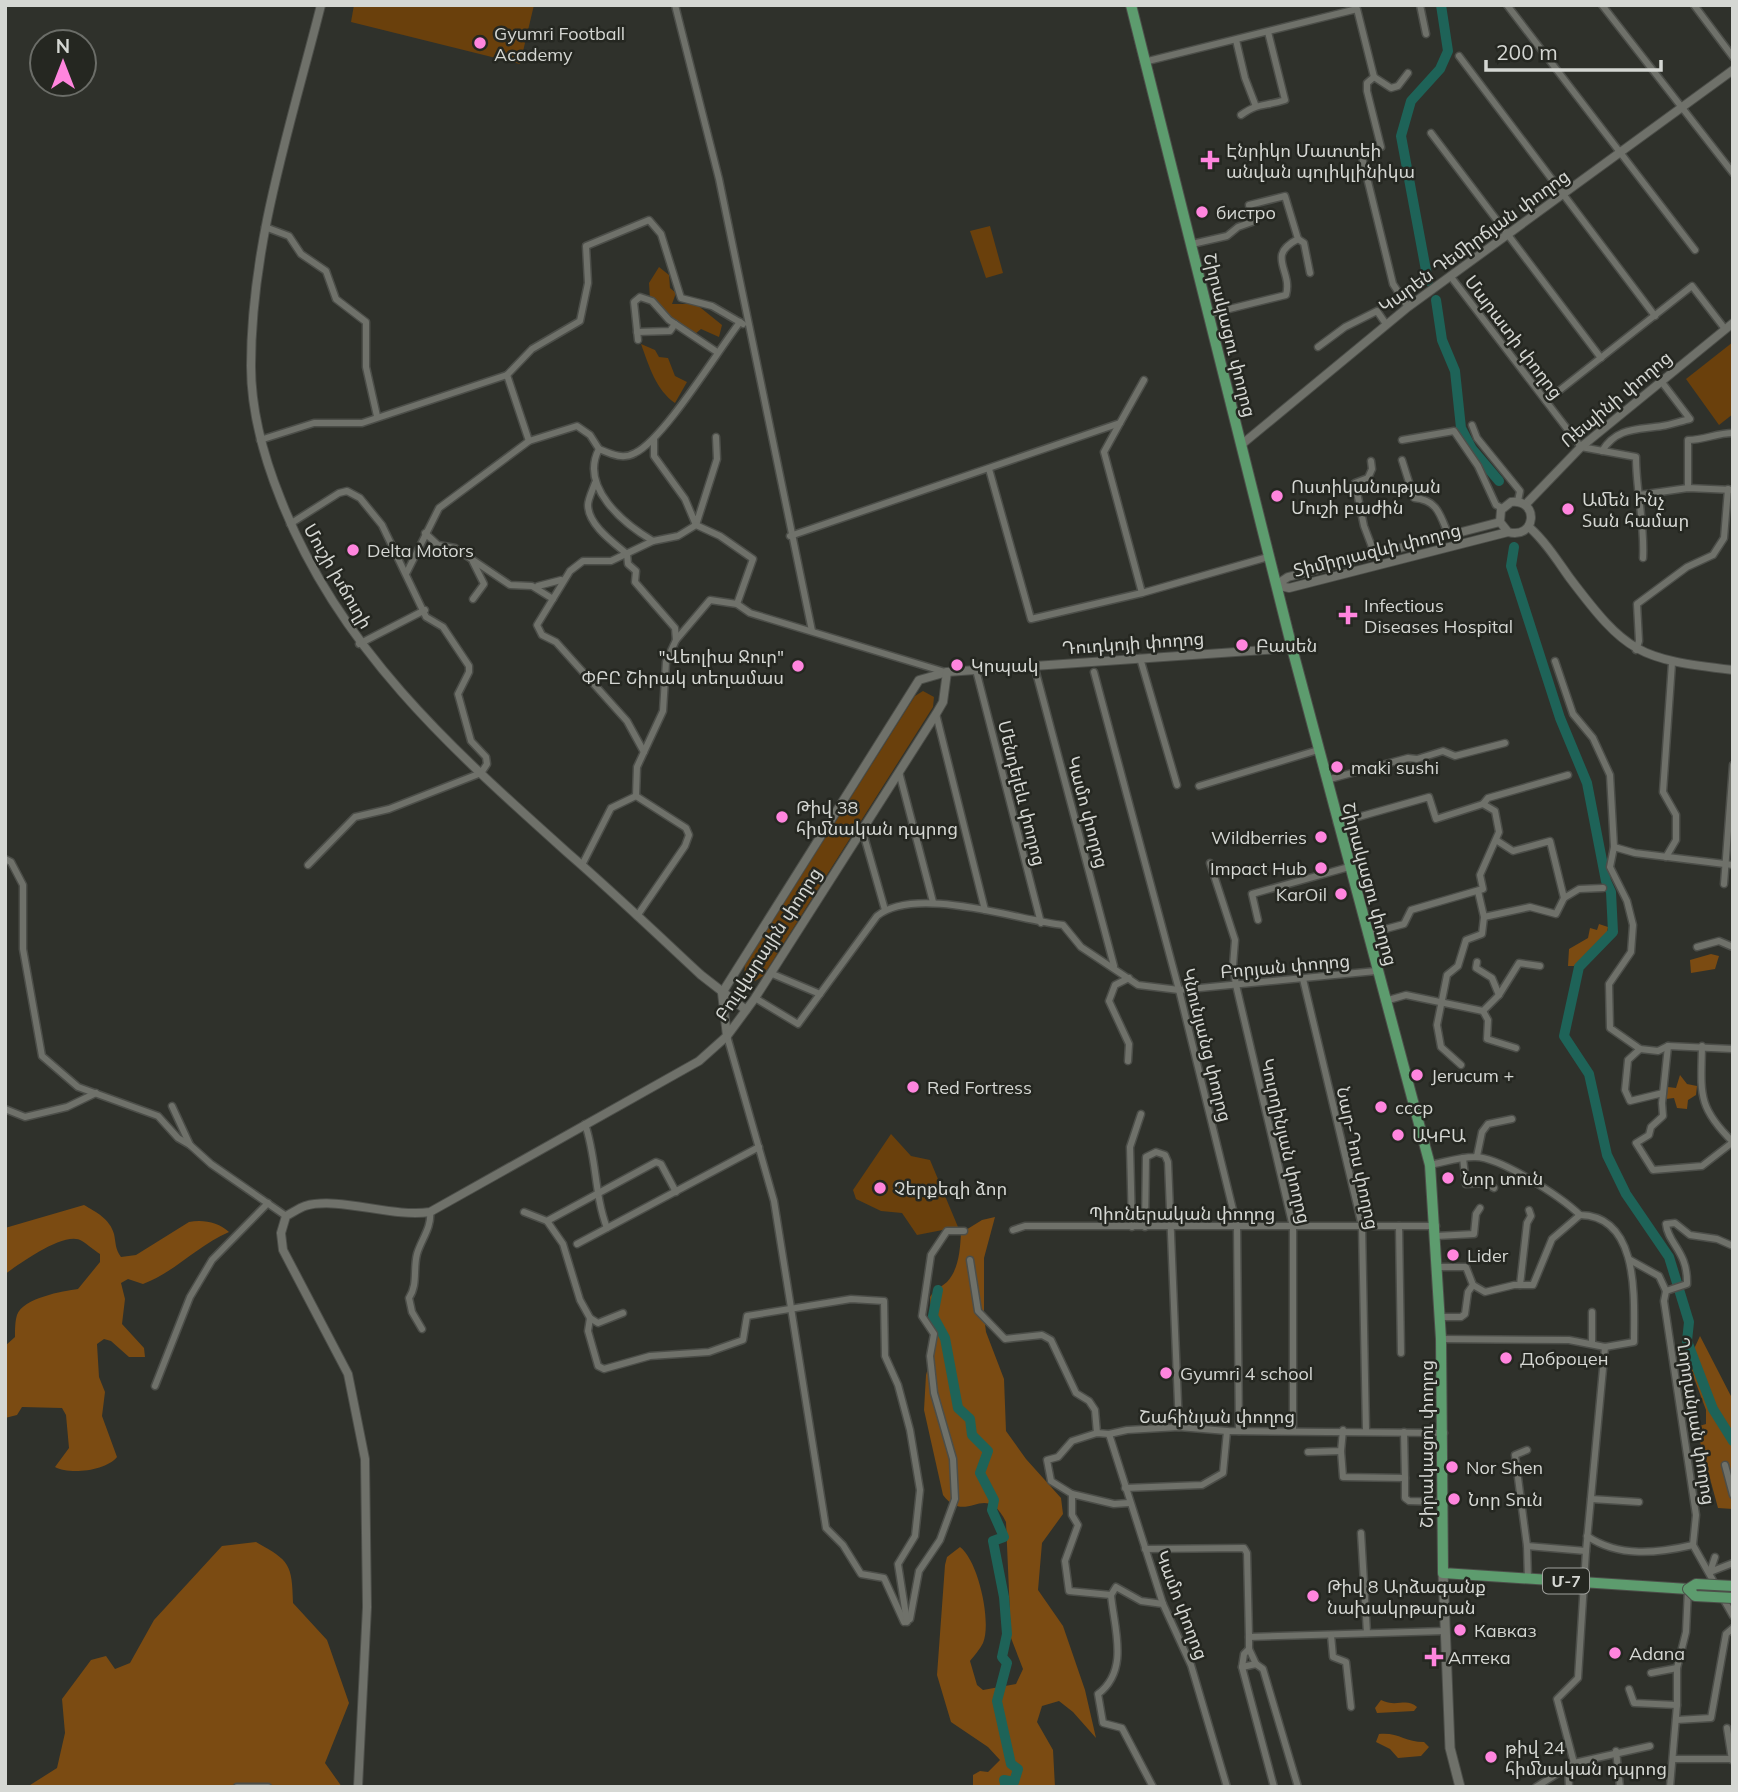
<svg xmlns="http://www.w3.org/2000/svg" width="1738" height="1792" font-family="Mulish,'Noto Sans Armenian',sans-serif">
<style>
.green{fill:#6a400c}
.forest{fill:#7b4b12}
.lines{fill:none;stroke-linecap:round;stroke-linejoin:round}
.river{stroke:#1e6358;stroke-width:10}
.minor-casing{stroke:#4c4e49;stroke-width:9}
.tertiary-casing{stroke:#4c4e49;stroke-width:10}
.secondary-casing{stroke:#4c4e49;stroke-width:11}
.primary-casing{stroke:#4c4e49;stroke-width:12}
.minor{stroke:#6f716a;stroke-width:6}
.tertiary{stroke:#6f716a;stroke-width:8}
.secondary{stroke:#6f716a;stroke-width:9}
.primary{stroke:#5d9c6e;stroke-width:10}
.primary-bridge-casing{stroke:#4c4e49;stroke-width:12;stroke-linecap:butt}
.primary-bridge{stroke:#5d9c6e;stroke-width:10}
.poi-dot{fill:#ff85de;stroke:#252721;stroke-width:2.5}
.labels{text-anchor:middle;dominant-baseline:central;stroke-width:5;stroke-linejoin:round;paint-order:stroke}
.shield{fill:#252721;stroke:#a0a29e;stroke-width:2}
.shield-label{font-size:16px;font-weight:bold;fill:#d5d7d3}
.poi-label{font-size:18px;fill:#d5d7d3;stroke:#252721;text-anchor:start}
.street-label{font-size:18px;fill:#d5d7d3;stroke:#252721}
</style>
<rect width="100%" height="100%" fill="#2f312b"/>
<g class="green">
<polygon points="354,5 534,5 520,64 351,22"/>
<polygon points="990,226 1003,273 986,278 970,231"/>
<polygon points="659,267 669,275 670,288 676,293 672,304 696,304 722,325 719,337 701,329 695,334 665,314 650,299 649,283"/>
<polygon points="1733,342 1733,414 1719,425 1686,379"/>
<path d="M641,344l14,6 4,7 9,1 7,18 12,6 -12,21c-19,-13 -26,-37 -34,-59z"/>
<polygon points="923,691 934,697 933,707 763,976 755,981 744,975 745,965 915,696"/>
<polygon points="891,1134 911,1156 930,1160 958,1227 917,1235 902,1213 881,1211 856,1199 853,1190"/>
</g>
<g class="forest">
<polygon points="1599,924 1608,927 1607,933 1574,966 1568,966 1569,949 1588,938 1590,928 1597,930"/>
<polygon points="1711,954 1719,956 1715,969 1691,973 1690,960"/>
<polygon points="1680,1075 1687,1084 1697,1086 1696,1095 1688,1100 1687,1109 1677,1108 1674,1098 1666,1099 1668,1087 1676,1088"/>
<path d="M84,1205c12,7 26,14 30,29 2,9 1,15 7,23l15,-2 53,-33c13,-3 30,0 40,10 -31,13 -54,40 -86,52l-15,-5 -7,4 4,16 -3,25 22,24 1,9h-16l-18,-16 -7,-2 -7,5 2,33 6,15 -3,24 15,41c-11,14 -48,18 -62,10l14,-19 -3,-33 -4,-7 -40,-1 -5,8 -12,3v-72l10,-9c0,-7 0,-16 2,-22 6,-17 46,-24 61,-26l22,-27v-8c-6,-4 -13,-10 -18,-13 -17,-11 -62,23 -77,33v-46z"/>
<path d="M995,1217l-11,41v58l2,16 18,47 2,52 20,28 35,39 2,16 -21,29 -4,47 25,36 22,64 11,48 -23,-26 -14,-11 -17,5 -5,16 16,28 2,37h-82v-12l7,-4 8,1 12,-12 -12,-13 -37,-25 -14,-47 8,-110 2,-8 13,-10c18,13 32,75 23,96 -3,6 -9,13 -13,18l7,24 6,5 33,-6 7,-15 -12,-31 -5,-116c-21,-43 -39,5 -63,-27l-19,-85 2,-35 7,-25 -3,-53c5,-8 10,-9 17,-15 12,-13 13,-32 14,-49l21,-13z"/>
<polygon points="1700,1336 1733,1400 1733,1509 1718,1508 1696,1427 1706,1424 1706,1410 1688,1362"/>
<path d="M256,1542c34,19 36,22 37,61l34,37 22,63 -24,60 17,24h-315l30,-19 8,-35 -3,-34 29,-39 15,-4 9,13 15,-6 24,-43 68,-74z"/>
<path d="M1381,1700c16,8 25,-3 36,7l-3,4 -37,2 -2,-5z"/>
<path d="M1379,1734c19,-2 26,8 45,8l5,5 -8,9 -23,2 -8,-9 -14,-7z"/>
</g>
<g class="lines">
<g class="river">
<polyline points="1428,281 1401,136 1411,101 1440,69 1448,51 1441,5"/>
<polyline points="1436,300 1442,340 1455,371 1461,428 1472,449 1499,481"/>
<polyline points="1514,547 1511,566 1560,718 1587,783 1606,881 1611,892 1613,932 1579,967 1564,1036 1589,1074 1607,1155 1626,1194 1669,1257 1689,1322 1687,1341 1713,1409 1733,1441"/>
<polyline points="938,1290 933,1316 945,1338 958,1408 970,1419 972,1435 988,1451 980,1473 994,1500 992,1510 1004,1537 993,1541 1004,1597 1007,1634 1002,1657 1007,1663 997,1701 1011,1764 1018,1769 1014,1782 1004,1780 1006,1787"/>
</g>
<g class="minor-casing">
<g id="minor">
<polyline points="675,5 719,179 812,631"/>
<polyline points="1420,5 1426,34"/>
<polyline points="1507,5 1695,250"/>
<polyline points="1602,5 1733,173"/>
<polyline points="1694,5 1733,57"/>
<polyline points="1236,40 1245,78 1255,104"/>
<polyline points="1459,56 1655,316"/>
<polyline points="1144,62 1357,9 1374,77 1367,83 1367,91 1381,147 1361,153 1393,284 1408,307"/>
<polyline points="1374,77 1391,88 1398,86 1408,73"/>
<path d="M1241,115c18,-13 23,-8 44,-15l-17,-68"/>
<polyline points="1431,133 1601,358"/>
<polyline points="265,227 289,236 301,254 326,271 336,299 366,322 366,367 377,416"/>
<polyline points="1298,239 1304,243 1310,273"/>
<path d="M1192,244l35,-8 11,-9 14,-5 -3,-17 36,-9 13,43c-33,17 -5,31 -12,56l-77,19"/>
<path d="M1451,277l130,170 55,10c0,35 9,66 7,101"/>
<polyline points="637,332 670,331 675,324"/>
<polyline points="638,340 634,302 640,297 652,301 669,320 717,352"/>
<polyline points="1318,347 1345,327 1377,311 1386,324"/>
<polyline points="507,375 532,349 580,321 588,283 586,246 649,220 661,234 681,298 712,306 743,324"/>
<polyline points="1546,401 1692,286 1725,329"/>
<polyline points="1120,423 1104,452 1142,593"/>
<polyline points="1472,425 1477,438 1520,491 1518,501"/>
<polyline points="654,439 654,456 685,499 696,525 717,459 716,437"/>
<polyline points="260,440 314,423 362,423 507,375 529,441"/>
<polyline points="1402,440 1454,431 1478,466 1496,505 1502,508"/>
<path d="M599,449c-20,38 25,75 54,92l25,-5 18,-11 24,11 33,23 -16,45"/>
<path d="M1602,451c15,-24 35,-21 60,-25 9,-1 19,-5 28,-7l-29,-38"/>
<path d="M1402,460l12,38c24,2 26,17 35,38"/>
<polyline points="1371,461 1372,469 1368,478 1355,483 1364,526 1375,555"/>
<polyline points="989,469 1031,619 1142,593 1268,557"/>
<path d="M1688,488v-48c17,0 28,-7 45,-7"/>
<polyline points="1639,495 1688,488 1733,490"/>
<polyline points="290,524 339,493 347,491 360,498 382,525 426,617 443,627 469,666 469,672 458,694 471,741 486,757 487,764 481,773 389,809 355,817 308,865"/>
<polyline points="425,533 438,545 455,548 510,585 532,586 553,599"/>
<polyline points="790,536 1120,423 1144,380"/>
<polyline points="473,562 484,584 473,599"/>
<path d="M407,572l32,-64 90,-67 48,-15 13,9 9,14c12,5 24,11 36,4 29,-14 82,-101 105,-131"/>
<polyline points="538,586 561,580"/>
<polyline points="676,640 710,600 737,604 750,613 945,672"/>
<polyline points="359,644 425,610"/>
<polyline points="1636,650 1639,641 1637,604 1687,567 1713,555 1724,538 1728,489"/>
<polyline points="1140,658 1177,785"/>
<polyline points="1555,661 1573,714 1593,738 1610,775 1614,847 1610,867 1627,901 1633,925 1631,952 1609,984 1610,1028 1640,1049 1658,1051 1668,1046 1733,1049"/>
<polyline points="1034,665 1114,966"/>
<polyline points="976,670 1041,923"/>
<polyline points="1094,672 1179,990 1237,1226 1239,1431"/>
<polyline points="936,714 985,910"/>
<polyline points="644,752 627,721 556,642 542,635 537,625 570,571 583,561 611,561 653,541"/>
<polyline points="899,772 933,902"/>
<polyline points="1326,780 1408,758 1417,759 1443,751 1455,756 1505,743"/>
<polyline points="1199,786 1318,750"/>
<polyline points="636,796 686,828 689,835 685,846 637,916"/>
<polyline points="1483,804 1488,798 1568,775"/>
<polyline points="1337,823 1429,797 1436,819 1483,804 1495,811 1499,832 1480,875 1483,889 1411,910 1404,924 1367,934"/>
<polyline points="862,829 885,910"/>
<polyline points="1614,847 1635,853 1733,865"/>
<polyline points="1666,857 1676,840 1676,815 1663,792 1672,663"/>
<polyline points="5,859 11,862 23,885 23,949 42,1056 78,1087 158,1116 178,1138 190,1145"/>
<polyline points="1210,863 1235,940 1233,966 1236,985 1293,1227 1293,1431"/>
<path d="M582,865l29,-57 25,-12 1,-29 26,-56 3,-49 10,-22 -1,-12 -40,-46 1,-11 -8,-7 -1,-10c-13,-11 -39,-29 -39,-49 0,-6 5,-16 7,-22"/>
<polyline points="1724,884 1733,765"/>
<polyline points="1478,891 1484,917 1530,907 1556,914 1564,898 1550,841 1513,851 1496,840"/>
<polyline points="1564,898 1579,889 1603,888"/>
<polyline points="1258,920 1252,894 1349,867"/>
<polyline points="1697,947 1719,941 1733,947"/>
<polyline points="1477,962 1476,968 1492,978 1499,995"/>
<polyline points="770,973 820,994"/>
<polyline points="1303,979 1362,1226 1366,1430"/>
<path d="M755,998l43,26 79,-108c39,-31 140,4 186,9l18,22 57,38 41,5 197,-19"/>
<polyline points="1385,1001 1406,995 1483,1011 1499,995 1519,963 1540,966"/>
<polyline points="1483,1011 1488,1020 1487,1039 1516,1048"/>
<polyline points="727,1036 774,1201 826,1528 843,1545 861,1574 884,1578 904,1622 910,1619 919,1571 940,1540 955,1499 953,1459 934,1393 930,1356 934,1334 922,1316 931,1255 947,1231 964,1231"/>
<path d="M1668,1046l-6,57 1,13 -12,11 -2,8 -13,8 17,27 49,-4 31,-24c-36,-35 -32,-49 -31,-96"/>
<polyline points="1640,1049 1628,1060 1625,1090 1630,1101 1663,1093"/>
<polyline points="1128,1061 1129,1044 1109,1001 1115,985 1129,978"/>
<polyline points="1461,1065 1441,1047 1437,1025 1447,975 1458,966 1466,940 1482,934 1484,917"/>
<polyline points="172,1106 190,1145 211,1164 286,1216"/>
<polyline points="5,1109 25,1117 67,1107 96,1093"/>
<path d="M585,1124c12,35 9,70 22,104"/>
<polyline points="1477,1156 1482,1132 1488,1124 1512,1119"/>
<polyline points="1463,1158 1466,1184 1485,1183 1494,1188"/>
<path d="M1430,1165c15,-3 30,-8 44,-8 25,-1 87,40 106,58 60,1 54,84 54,127l-29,5 -36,-7 -128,-1"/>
<polyline points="524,1212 547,1221 656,1162 661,1164 676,1192"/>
<polyline points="547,1221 563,1244 580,1300 590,1318 588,1331 598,1366 604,1369 650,1356 709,1352 743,1340 747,1316 851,1299 884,1301 885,1356 898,1385 910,1430 920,1490 915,1536 898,1564 907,1622"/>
<polyline points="1399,1226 1401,1353"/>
<polyline points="1132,1227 1130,1147 1141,1114"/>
<polyline points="1145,1227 1146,1157 1156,1152 1165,1155 1168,1162 1179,1427"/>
<polyline points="1013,1230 1025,1226 1436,1226"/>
<polyline points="1436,1236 1474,1234 1476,1214 1480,1208"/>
<polyline points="577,1244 759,1147"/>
<polyline points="970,1260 978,1311 1005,1339 1042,1335 1051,1340 1076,1393 1089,1401 1095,1410 1097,1433"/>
<polyline points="1630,1260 1659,1276 1666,1291"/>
<polyline points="1437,1267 1466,1267 1473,1285 1485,1292 1514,1285 1533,1285 1552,1239 1580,1215"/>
<polyline points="1520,1285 1527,1223 1531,1216 1529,1210"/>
<polyline points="1592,1312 1592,1343"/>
<polyline points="1439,1317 1461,1317 1465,1314 1468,1292 1473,1285"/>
<polyline points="590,1318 598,1323 623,1313"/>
<path d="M422,1329l-10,-17 -3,-14c9,-13 4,-29 8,-44 4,-14 15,-27 13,-42"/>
<polyline points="155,1386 190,1297 212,1260 268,1203"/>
<polyline points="1404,1432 1405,1478"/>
<polyline points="1109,1434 1163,1604 1191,1665 1227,1787"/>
<polyline points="1527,1450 1515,1455 1527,1546 1528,1579"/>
<polyline points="1341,1451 1343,1477 1405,1478 1405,1498 1409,1501 1443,1502"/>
<polyline points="1308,1452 1341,1451 1343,1430"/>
<polyline points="1725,1465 1733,1495"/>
<polyline points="1125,1488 1202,1485 1223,1473 1227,1431"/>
<polyline points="1072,1494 1051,1481 1047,1460 1058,1457 1072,1441 1097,1433 1109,1434 1127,1430 1179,1427 1227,1431 1444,1433"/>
<polyline points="1591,1499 1639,1502"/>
<polyline points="1361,1533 1367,1633"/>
<path d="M1587,1536c32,22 71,17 106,9l40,71"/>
<path d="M1693,1545l3,-30 -32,-214 2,-10 21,-7c1,-33 -19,-40 -21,-60l9,-1 15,12 27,4 16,7"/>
<polyline points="1527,1546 1586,1551"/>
<polyline points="1145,1549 1244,1548 1247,1553 1249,1637 1445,1631"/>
<polyline points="1715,1557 1710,1572 1733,1563"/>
<path d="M1111,1595c3,33 19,75 -13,99l5,29 19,5 31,59"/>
<polyline points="1111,1595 1069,1591 1065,1561 1078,1525 1072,1515 1072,1494 1114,1504 1129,1503"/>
<polyline points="1111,1595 1116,1587 1141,1601 1163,1604"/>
<polyline points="1331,1635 1333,1657 1346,1662 1351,1707"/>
<polyline points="1249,1637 1249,1649 1256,1664"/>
<polyline points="1249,1649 1244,1654 1242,1667 1274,1787"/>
<polyline points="1242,1667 1256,1664 1263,1669 1298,1787"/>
<polyline points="1651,1673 1677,1668"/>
<polyline points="1629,1689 1634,1703 1677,1705"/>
<polyline points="1676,1720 1711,1718 1726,1634 1733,1628"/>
<polyline points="1727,1728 1732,1760"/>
<polyline points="1616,1751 1620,1787"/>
<polyline points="1673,1759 1731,1759"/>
<polyline points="1574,1763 1650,1746"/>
<polyline points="237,1787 268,1787"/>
<polyline points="1536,1787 1568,1767"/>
<polyline points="1569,1787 1568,1767 1574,1763 1557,1699 1578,1678 1586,1551 1605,1347"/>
<polyline points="1670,1787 1677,1705 1677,1668 1686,1632 1688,1589"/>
</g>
</g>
<g class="tertiary-casing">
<g id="tertiary">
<path d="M321,5c-30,119 -70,238 -70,361 0,47 13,92 30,134 58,149 172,250 288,354 45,39 88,80 132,121l45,35"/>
<polyline points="1241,445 1408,307 1733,70"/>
<polyline points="1526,504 1581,447 1733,323"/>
<path d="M1529,527c16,14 28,33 40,50 58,77 69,82 164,93"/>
<path d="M1276,585l13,3 219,-56c28,8 32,-33 3,-30l-10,8 -1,12 8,10"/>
<polyline points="1276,585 1288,577 1500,522"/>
<polyline points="727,1036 722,993 919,680 947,672 1292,648"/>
<path d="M358,1787l9,-180 -2,-148 -17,-85 -65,-124 -2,-17 5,-17c6,-3 13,-8 19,-10 34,-10 87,12 125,6l269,-151 28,-25 28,-38 181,-284 7,-12 4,-30"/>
</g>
</g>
<g class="secondary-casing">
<polyline id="secondary" points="1443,1573 1450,1748 1460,1787"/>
</g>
<g class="primary-casing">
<polyline id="primary" points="1131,5 1292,648 1430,1165 1441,1339 1443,1573 1688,1589"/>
</g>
<use href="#minor" class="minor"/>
<use href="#tertiary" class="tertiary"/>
<use href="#secondary" class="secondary"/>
<use href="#primary" class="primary"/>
<g class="primary-bridge-casing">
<polyline id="primary-bridge" points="1733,1586 1696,1584 1688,1589 1695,1596 1733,1598"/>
</g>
<use href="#primary-bridge" class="primary-bridge"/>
</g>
<g class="poi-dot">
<circle cx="480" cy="43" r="7"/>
<path d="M1206.5 149.5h7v7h7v7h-7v7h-7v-7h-7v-7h7z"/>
<circle cx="1202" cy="212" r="7"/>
<circle cx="1277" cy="496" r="7"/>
<circle cx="1568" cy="509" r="7"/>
<circle cx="353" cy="550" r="7"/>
<path d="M1344.5 604.5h7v7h7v7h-7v7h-7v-7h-7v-7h7z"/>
<circle cx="1242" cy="645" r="7"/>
<circle cx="957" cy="665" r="7"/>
<circle cx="798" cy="666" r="7"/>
<circle cx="1337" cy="767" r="7"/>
<circle cx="782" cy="817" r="7"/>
<circle cx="1321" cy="837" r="7"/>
<circle cx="1321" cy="868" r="7"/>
<circle cx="1341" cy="894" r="7"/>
<circle cx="1417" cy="1075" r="7"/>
<circle cx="913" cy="1087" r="7"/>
<circle cx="1381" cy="1107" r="7"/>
<circle cx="1398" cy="1135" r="7"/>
<circle cx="1448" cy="1178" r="7"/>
<circle cx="880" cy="1188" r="7"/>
<circle cx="1453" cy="1255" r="7"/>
<circle cx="1506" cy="1358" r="7"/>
<circle cx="1166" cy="1373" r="7"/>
<circle cx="1452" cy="1467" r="7"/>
<circle cx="1454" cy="1499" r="7"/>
<circle cx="1313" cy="1596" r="7"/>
<circle cx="1460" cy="1630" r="7"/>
<circle cx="1615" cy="1653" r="7"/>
<path d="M1430.5 1646.5h7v7h7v7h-7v7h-7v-7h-7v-7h7z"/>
<circle cx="1491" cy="1757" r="7"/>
</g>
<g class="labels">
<rect class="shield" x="1543" y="1568.5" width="46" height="25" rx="5"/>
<g class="shield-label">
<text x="1566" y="1581">Մ-7</text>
</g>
<g class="poi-label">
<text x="494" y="33">Gyumri Football<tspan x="494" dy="21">Academy</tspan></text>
<text x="1226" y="150">Էնրիկո Մատտեի<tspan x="1226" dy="21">անվան պոլիկլինիկա</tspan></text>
<text x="1216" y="212">бистро</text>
<text x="1291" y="486">Ոստիկանության<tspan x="1291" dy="21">Մուշի բաժին</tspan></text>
<text x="1582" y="499">Ամեն Ինչ<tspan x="1582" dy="21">Տան համար</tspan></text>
<text x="367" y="550">Delta Motors</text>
<text x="1364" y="605">Infectious<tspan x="1364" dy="21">Diseases Hospital</tspan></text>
<text x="1256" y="645">Բասեն</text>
<text x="784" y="656" text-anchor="end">"Վեոլիա Ջուր"<tspan x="784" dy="21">ՓԲԸ Շիրակ տեղամաս</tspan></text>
<text x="971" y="665">Կրպակ</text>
<text x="1351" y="767">maki sushi</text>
<text x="796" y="807">Թիվ 38<tspan x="796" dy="21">հիմնական դպրոց</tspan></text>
<text x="1307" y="837" text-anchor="end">Wildberries</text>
<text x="1307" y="868" text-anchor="end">Impact Hub</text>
<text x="1327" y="894" text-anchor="end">KarOil</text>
<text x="1431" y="1075">Jerucum +</text>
<text x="927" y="1087">Red Fortress</text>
<text x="1395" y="1107">ссср</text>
<text x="1412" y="1135">ԱԿԲԱ</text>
<text x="1462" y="1178">Նոր տուն</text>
<text x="894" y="1188">Չերքեզի ձոր</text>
<text x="1467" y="1255">Lider</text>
<text x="1520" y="1358">Доброцен</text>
<text x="1180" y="1373">Gyumri 4 school</text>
<text x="1466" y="1467">Nor Shen</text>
<text x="1468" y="1499">Նոր Տուն</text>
<text x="1327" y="1586">Թիվ 8 Արձագանք<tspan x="1327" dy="21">նախակրթարան</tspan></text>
<text x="1474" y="1630">Кавказ</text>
<text x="1629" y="1653">Adana</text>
<text x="1448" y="1657">Аптека</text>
<text x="1505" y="1747">թիվ 24<tspan x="1505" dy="21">հիմնական դպրոց</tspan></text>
</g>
<g class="street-label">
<text transform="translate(1474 241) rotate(-36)">Կարեն Դեմիրճյան փողոց</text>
<text transform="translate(1230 335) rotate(76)">Շիրակացու փողոց</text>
<text transform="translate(1514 337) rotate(53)">Մարատի փողոց</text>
<text transform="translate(1616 399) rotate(-40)">Ռեպինի փողոց</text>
<text transform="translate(1377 550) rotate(-14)">Տիմիրյազևի փողոց</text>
<text transform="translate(338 576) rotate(60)">Մուշի խճուղի</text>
<text transform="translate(1133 643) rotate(-4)">Դուդկոյի փողոց</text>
<text transform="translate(1022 793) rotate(76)">Մենդելեև փողոց</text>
<text transform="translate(1088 812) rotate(75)">Կամո փողոց</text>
<text transform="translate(1370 884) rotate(75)">Շիրակացու փողոց</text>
<text transform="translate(768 944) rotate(-57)">Բուլվարային փողոց</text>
<text transform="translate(1285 966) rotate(-5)">Բորյան փողոց</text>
<text transform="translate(1207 1045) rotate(76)">Կնունյանց փողոց</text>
<text transform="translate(1286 1141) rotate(77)">Կուրղինյան փողոց</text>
<text transform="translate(1358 1158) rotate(78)">Նար-Դոս փողոց</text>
<text x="1182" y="1213">Պիոներական փողոց</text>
<text x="1217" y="1416">Շահինյան փողոց</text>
<text transform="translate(1696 1421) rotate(81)">Ղորղանյան փողոց</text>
<text transform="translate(1426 1444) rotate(-90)">Շիրակացու փողոց</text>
<text transform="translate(1182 1605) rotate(69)">Կամո փողոց</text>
</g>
</g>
<rect width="1738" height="1792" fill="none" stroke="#d5d7d3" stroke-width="14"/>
<g transform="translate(63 63)"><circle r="33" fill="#252721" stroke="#6b6d68" stroke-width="2"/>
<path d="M0-5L12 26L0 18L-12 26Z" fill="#ff85de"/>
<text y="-10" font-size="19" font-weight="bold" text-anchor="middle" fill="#d5d7d3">N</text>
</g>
<path d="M1486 60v10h175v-10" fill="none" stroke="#d5d7d3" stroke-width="3.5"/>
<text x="1496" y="60" font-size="21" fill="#d5d7d3" stroke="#252721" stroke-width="5" paint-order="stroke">200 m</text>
</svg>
